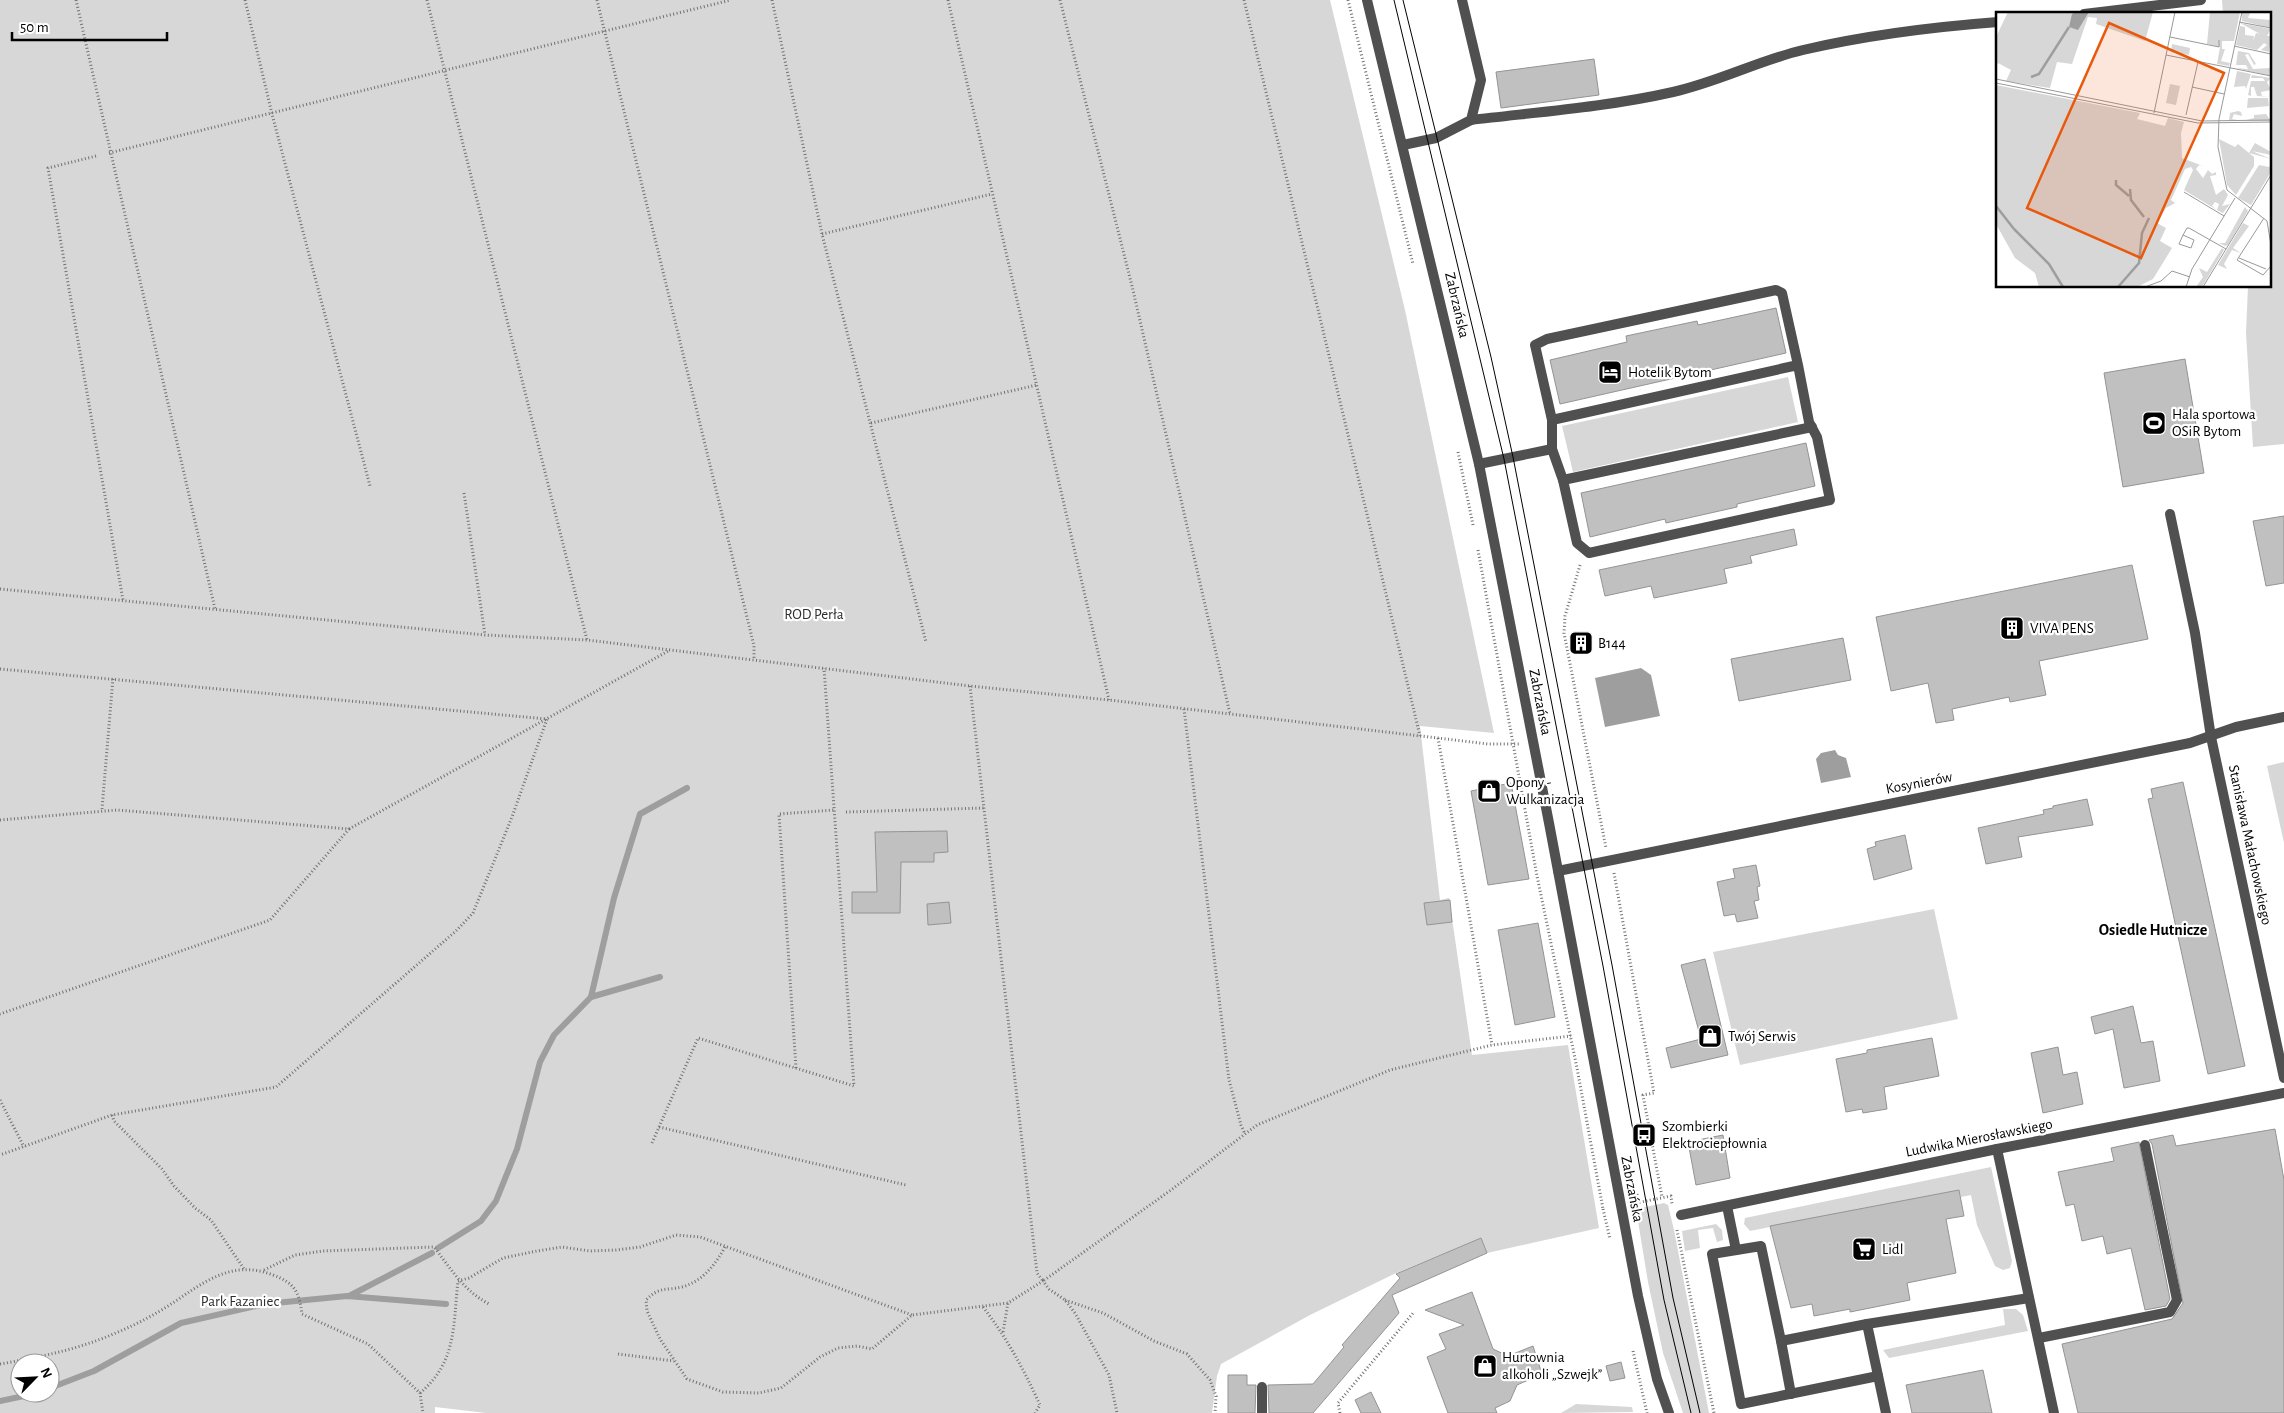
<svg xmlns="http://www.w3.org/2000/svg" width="2284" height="1413" font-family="'Alegreya Sans',sans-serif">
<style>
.green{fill:#d7d7d7;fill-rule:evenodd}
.water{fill:#9e9e9e}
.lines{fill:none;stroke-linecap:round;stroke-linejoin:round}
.stream{stroke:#9e9e9e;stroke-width:6}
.building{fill:#c0c0c0;stroke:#949494}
.path{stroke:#727272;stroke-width:3;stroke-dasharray:1 2.5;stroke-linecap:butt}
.service{stroke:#505050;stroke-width:10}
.minor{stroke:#505050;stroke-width:10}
.tertiary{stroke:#505050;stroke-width:10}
.tram{stroke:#000;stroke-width:1}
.labels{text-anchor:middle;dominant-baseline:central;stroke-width:4.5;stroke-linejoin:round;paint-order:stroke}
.street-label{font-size:15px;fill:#000;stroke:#fff}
.poi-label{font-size:15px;fill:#000;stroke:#fff;text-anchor:start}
.park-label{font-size:15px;fill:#2e2e2e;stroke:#fff}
.neighbourhood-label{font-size:16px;font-weight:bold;fill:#000;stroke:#fff}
.inset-river{fill:none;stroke:#9e9e9e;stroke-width:2.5}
.inset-road{fill:none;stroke:#999;stroke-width:1}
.view{fill:#e8590c;fill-opacity:0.15;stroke:#e8590c;stroke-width:2.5}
.inset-edge{fill:none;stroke:#000;stroke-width:2.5}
</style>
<rect width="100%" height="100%" fill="#fff"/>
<g class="green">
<path d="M0,0h1330l75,310 89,423 -74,-7 20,174 9,-2 23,157 96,-10 31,183 -112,25 -6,-15 -87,36 -84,41 -89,49 -4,12 -5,37h-726l-51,-6v6h-435zM20,1363h30v30h-30z"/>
<polygon points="2222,0 2284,0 2284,444 2253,447 2246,333 2248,286 2270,286 2270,14 2223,14"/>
<polygon points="1788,377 1798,422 1573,472 1562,426"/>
<polygon points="2284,762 2284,843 2267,766"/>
<polygon points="1934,909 1958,1019 1740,1065 1713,952"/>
<polygon points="1991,1167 2012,1261 2010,1268 2003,1270 1995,1266 1977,1225 1971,1195 1961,1197 1959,1190 1750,1231 1744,1224 1745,1218"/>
<polygon points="1664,1203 1668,1205 1674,1230 1709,1413 1683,1413 1663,1353 1648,1282 1636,1209"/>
<polygon points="1716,1224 1722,1230 1723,1240 1717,1242 1713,1228 1698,1230 1700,1248 1685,1251 1682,1231"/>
<polygon points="2003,1309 2016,1309 2023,1315 2028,1331 1889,1358 1883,1350 2005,1325"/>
<polygon points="1576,1404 1632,1407 1633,1412 1561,1413"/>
</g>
<g class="water">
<polygon points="1641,668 1651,675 1660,716 1605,727 1595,678"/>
<polygon points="1835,750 1838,755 1846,758 1851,777 1821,783 1816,759 1821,753"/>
</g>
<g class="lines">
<g class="stream">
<polyline points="591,997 614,898 640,814 687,788"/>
<polyline points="438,1248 481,1221 496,1201 517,1149 540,1062 554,1035 591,997 660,977"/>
<polyline points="349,1296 432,1253"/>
<polyline points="50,1388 94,1371 181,1323 265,1304 347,1296 446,1304"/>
<polyline points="0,1401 38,1393"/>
</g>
</g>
<g class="building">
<polygon points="1594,59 1599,95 1501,108 1496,72"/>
<polygon points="1776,308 1786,353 1560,404 1550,360 1627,342 1626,336 1697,321 1698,325"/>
<polygon points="2185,359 2204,473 2123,487 2104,373"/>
<polygon points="1806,443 1815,486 1737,504 1737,507 1666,523 1665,519 1590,537 1581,493"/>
<polygon points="2284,516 2284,583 2266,586 2253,521"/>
<polygon points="1794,529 1797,545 1750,556 1752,563 1724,569 1727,583 1654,598 1651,586 1605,596 1599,570"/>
<polygon points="2132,565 2148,639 2039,661 2046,695 2010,702 2009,697 1952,709 1954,720 1936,723 1928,683 1891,691 1876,617"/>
<polygon points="1587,633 1590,650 1574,653 1570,636"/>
<polygon points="1843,638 1851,680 1739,701 1731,659"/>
<polygon points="2183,782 2245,1066 2208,1074 2148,799 2153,798 2151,789"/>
<polygon points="1511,783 1529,879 1488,885 1471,791"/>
<polygon points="2087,799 2093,825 2018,837 2022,857 1986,864 1978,828 2044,814 2043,810 2053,808 2053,806"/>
<polygon points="947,831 948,852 934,853 934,862 901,862 900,913 852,913 852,892 877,892 875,832"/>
<polygon points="1905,835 1912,869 1874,880 1867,849 1876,846 1875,842"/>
<polygon points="1756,865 1760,886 1757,887 1759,900 1754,901 1758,918 1737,922 1735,914 1724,916 1717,882 1735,878 1733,869"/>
<polygon points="1450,900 1452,922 1427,925 1424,903"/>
<polygon points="949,902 951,923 928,925 927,904"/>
<polygon points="1538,923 1555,1017 1515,1025 1498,930"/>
<polygon points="1705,959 1728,1055 1671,1068 1666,1048 1701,1039 1681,965"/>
<polygon points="2133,1006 2141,1043 2153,1041 2160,1081 2124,1088 2113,1029 2095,1034 2091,1017"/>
<polygon points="1932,1038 1939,1076 1884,1087 1887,1109 1863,1113 1862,1109 1846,1112 1836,1059 1867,1053 1867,1050"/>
<polygon points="2058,1047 2063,1075 2077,1072 2083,1104 2043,1113 2031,1053"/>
<polygon points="2275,1129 2284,1180 2284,1413 2078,1413 2062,1344 2172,1319 2183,1303 2152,1144 2149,1140 2173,1135 2176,1146"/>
<polygon points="1723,1135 1730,1178 1696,1185 1688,1142"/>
<polygon points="2139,1142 2170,1299 2166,1306 2145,1310 2131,1248 2107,1254 2103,1236 2082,1241 2074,1204 2066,1206 2058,1172 2114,1161 2111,1148"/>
<polygon points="1959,1190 1964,1216 1946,1219 1956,1273 1907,1283 1910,1300 1850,1312 1850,1309 1814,1316 1812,1304 1791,1308 1770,1226"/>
<polygon points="1481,1238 1487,1253 1392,1295 1399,1313 1313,1413 1269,1413 1268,1385 1313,1384 1344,1347 1342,1345 1400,1278 1396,1274"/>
<polygon points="1472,1292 1493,1349 1508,1356 1533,1346 1542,1374 1517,1385 1510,1401 1495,1408 1497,1413 1448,1413 1427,1357 1446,1349 1439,1334 1464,1325 1425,1310"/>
<polygon points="1621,1362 1625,1378 1610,1381 1606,1366"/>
<polygon points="1983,1370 1992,1413 1912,1413 1906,1385"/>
<polygon points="1228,1375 1247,1375 1247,1385 1256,1385 1255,1413 1228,1413"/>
<polygon points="1371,1392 1381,1413 1361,1413 1355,1400"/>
</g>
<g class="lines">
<g class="path">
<polyline points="76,0 215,609"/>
<polyline points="245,0 272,114 370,486"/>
<polyline points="427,0 587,640"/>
<polyline points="597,0 754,646 754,659"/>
<polyline points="772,0 822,234 926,642"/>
<polyline points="948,0 1109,700"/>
<polyline points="1060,0 1133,290 1230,714"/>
<polyline points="1244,0 1420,736"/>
<polyline points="1348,0 1413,264"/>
<polyline points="109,153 731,0"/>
<polyline points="96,156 48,168 123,600"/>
<polyline points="822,234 992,194"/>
<polyline points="871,423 1037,385"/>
<polyline points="1458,452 1473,525"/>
<polyline points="464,493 485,635"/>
<polyline points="1478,550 1537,876 1577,1068 1603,1209"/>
<polyline points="1580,565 1565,616 1564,633 1606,848"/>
<polyline points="0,589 485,635 587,640 970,686 1109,700 1438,738 1488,744 1520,744"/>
<polyline points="0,669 547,719 512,817 473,913 456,931 276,1087 112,1115 0,1155"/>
<polyline points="970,686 1037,1273 1043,1281 1171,1190 1257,1125 1390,1070 1492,1045 1571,1036"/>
<polyline points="1184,709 1229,1080 1241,1125 1245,1134"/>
<polyline points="1438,738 1492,1045"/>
<polyline points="102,809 113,678"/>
<polyline points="846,812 984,808"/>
<polyline points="0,820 117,810 349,829 270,920 0,1014"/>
<polyline points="349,829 670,650"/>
<polyline points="1614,873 1654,1093 1643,1095 1662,1197"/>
<polyline points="796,1068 779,814 834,810"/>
<polyline points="0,1100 24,1147"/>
<polyline points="112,1115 114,1121 162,1169 174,1186 195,1208 211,1220 244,1269"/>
<polyline points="659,1127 906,1185"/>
<polyline points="652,1143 698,1038 854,1086 824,668"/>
<polyline points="1637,1194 1638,1202"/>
<polyline points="1636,1203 1671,1196 1672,1204"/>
<polyline points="1603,1209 1610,1239"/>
<polyline points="1677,1230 1714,1413"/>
<path d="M725,1247c-10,18 -22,34 -43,40 -17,4 -22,-1 -36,13l1,11 13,28 27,40 36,13 36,1 22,-5 39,-31 18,-9 19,-2 15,3 40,-34 96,-12 35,-22 6,8 16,11 10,13 34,62 8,38"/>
<path d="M264,1270l31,-15 28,-4 111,-4c17,22 30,44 55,57"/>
<polyline points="458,1281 469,1278 503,1258 537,1251 562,1247 590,1251 616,1250 640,1247 676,1235 700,1237 912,1315"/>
<polyline points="1065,1300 1103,1313 1154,1341 1187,1354 1210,1380 1216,1396 1215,1413"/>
<path d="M983,1307c24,31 41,63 57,98l-5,8"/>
<polyline points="1003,1332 1008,1303"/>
<polyline points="1633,1351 1647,1413"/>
<polyline points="618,1354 674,1361"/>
<path d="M0,1364c41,-7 80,-15 118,-32 17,-7 34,-16 50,-26 33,-21 62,-48 105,-31 22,8 26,17 29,39l66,30 52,49 3,20"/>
<path d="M420,1393c37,-31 33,-68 38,-112"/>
<polyline points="1340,1413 1338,1403 1414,1312"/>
</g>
<g class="service">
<polyline points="2084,14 2201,0"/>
<path d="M1471,120c67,-8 136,-13 202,-28 45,-10 87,-32 130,-42 64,-15 129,-23 195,-28"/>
<polyline points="1403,145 1436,138 1471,120 1481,80 1462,0"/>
<polyline points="1552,420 1798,365 1809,422 1817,437 1830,500 1589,553 1577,543 1563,480 1552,449 1552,420 1535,345 1547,339 1776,290 1782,293 1798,365"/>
<polyline points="1479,464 1552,449"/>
<polyline points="1563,480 1812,427"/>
<polyline points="2170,514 2195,633 2211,737"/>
<polyline points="1727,1206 1736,1250"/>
<polyline points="1867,1324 1781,1341 1761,1246 1712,1254 1741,1404 1878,1376"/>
<polyline points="2039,1338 2170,1312 2177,1300 2145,1145"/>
<polyline points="1781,1341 1791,1394"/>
<polyline points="1262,1387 1262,1413"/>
<polyline points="1886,1413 1867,1324 2029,1298"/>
</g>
<g class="minor">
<polyline points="2211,737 2284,1078"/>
<polyline points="1558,871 2190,743 2236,727 2284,717"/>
<polyline points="1997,1149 2054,1413"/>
<polyline points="1681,1215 1997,1149 2284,1093"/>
</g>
<polyline class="tertiary" points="1367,0 1479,464 1549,823 1638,1296 1657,1379 1669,1413"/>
<g class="tram">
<polyline points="1394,0 1504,459 1603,966 1664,1300 1691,1413"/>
<polyline points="1403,0 1491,357 1513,457 1612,965 1673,1298 1700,1413"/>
</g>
</g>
<defs>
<g id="hotel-square" transform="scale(1.25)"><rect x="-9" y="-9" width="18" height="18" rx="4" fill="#000" stroke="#fff"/><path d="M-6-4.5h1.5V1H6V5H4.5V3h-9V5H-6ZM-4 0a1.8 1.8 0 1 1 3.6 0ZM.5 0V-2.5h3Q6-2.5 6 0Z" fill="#fff"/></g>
<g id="stadium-square" transform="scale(1.25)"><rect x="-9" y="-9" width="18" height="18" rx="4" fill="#000" stroke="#fff"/><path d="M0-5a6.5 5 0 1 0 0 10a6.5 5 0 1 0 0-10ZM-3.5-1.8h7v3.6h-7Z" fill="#fff"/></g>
<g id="building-square" transform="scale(1.25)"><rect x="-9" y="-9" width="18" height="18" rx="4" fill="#000" stroke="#fff"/><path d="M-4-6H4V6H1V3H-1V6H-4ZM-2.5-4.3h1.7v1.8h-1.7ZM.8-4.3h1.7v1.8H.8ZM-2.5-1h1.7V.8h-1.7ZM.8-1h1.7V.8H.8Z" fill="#fff"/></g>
<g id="shop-square" transform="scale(1.25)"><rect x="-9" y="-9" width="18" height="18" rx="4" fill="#000" stroke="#fff"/><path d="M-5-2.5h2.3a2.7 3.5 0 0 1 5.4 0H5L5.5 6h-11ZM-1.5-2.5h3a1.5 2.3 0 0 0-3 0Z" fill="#fff"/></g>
<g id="bus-square" transform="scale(1.25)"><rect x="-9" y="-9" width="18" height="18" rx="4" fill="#000" stroke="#fff"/><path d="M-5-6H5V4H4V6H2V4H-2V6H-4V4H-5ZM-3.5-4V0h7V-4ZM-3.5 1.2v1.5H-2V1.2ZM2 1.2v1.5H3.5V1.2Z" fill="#fff"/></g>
<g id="supermarket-square" transform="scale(1.25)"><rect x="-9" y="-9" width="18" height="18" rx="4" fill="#000" stroke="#fff"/><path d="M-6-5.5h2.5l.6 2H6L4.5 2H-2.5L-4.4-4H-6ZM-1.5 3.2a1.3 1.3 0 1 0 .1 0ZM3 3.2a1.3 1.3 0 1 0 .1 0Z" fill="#fff"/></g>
</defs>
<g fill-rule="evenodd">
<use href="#hotel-square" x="1610" y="372"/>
<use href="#stadium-square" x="2154" y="423"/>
<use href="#building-square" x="2012" y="628"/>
<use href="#building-square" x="1581" y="643"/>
<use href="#shop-square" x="1489" y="791"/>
<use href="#shop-square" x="1710" y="1036"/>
<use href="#bus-square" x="1644" y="1135"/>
<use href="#supermarket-square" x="1864" y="1249"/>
<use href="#shop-square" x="1485" y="1366"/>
</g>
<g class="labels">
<g class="street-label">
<text transform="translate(1457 305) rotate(77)">Zabrzańska</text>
<text transform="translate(1540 702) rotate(79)">Zabrzańska</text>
<text transform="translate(1919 783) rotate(-11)">Kosynierów</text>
<text transform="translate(2250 845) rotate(78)">Stanisława Małachowskiego</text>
<text transform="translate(1979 1138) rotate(-11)">Ludwika Mierosławskiego</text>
<text transform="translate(1632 1189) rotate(79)">Zabrzańska</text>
</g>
<g class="poi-label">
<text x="1628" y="372">Hotelik Bytom</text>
<text x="2172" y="414">Hala sportowa<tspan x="2172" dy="17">OSiR Bytom</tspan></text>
<text x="2030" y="628">VIVA PENS</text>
<text x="1598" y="643">B144</text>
<text x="1506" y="782">Opony -<tspan x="1506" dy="17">Wulkanizacja</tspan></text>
<text x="1728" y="1036">Twój Serwis</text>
<text x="1662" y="1126">Szombierki<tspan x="1662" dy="17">Elektrociepłownia</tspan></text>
<text x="1882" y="1249">Lidl</text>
<text x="1502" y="1357">Hurtownia<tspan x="1502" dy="17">alkoholi „Szwejk”</tspan></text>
</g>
<g class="park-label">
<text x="814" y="614">ROD Perła</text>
<text x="240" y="1301">Park Fazaniec</text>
</g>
<g class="neighbourhood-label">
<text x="2153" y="930">Osiedle Hutnicze</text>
</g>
</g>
<g transform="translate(1996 12)">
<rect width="275" height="275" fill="#fff"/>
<path d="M12,0h145l-8,29 -49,-17 1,-6 -9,-1 -16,47 -15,-2 -7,26 -44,-7 5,-11 -13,-7 -2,3v-29zM214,0h30l-6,29h-12v8h3l-4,12 9,2 -1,3 -12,-2 3,-17 -13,-3zM246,1h8l-2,5 23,2v8l-29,-7zM244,11l31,6 -4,7h4l-2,16 -8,-2 6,-5 -3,-2 -7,7 -21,-5 4,-19 5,1v8l9,1 -1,5 3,-8 4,1zM176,32l18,4 -1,7 -18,-3zM242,39l11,2 7,11 -2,1 -6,-11 -3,1 8,14 18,-1v8l-36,-8 13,1 -2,-4h-10zM241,59l14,3 -5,15 -1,-3 -11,1zM256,63l19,3 -4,4 4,8 -10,2 1,4 9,1 -14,-1 -3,-9h-3v9l-3,-1 3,-14h14l-2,-3h-12zM174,72l10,2 -4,19 -10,-2zM0,73l144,28 -3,6 28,7 3,-8 16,4 -3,11 1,25 21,8 -4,-1 -3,4 7,9 5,-8 4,4 4,-2v3l-6,1 6,19 8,-6 4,6 -6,11 8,-2 -7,9 -6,-3 2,-6 -4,-2 -3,4 5,4 -33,-20 9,-20 -2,-3 -6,2 -14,31 4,3 -9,5 -9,15 9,5 -6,13 12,7 -19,31 -16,8h-98l-4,-14 -20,-15 -19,-34zM252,86h20l1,8 -22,2zM242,99l3,1 1,4 -8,-2 -2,5 11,2 11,-3v-3l12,-1 5,7h-51h9l1,-8zM223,127l16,8 3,-3 11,9 6,-10 16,9v3l-19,-4 19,8 -22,-6 5,4v9l-18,29 -9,-10zM275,152v8l-20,33 -13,-7 21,-33 10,2zM249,195l3,4 -20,34 -3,1 -6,-3h6zM247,211l6,3 -16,22 8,5 -9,-3 -8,14 3,5 -9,-4zM226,236l2,2 -22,37h-6l7,-10 -4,-9 8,4z" fill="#d7d7d7"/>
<path d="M80,0h13l-11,18 -9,-3 3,-13z" fill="#9e9e9e"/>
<path class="inset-river" d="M35,65l8,-3 30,-47M120,168v5l13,11M134,177l1,11 13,17M0,194l18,23M18,217l35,35 14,23M122,275l21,-24 3,-30 7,-15"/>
<path class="inset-road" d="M246,0l-23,107 -1,28 9,43 40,31 4,24M243,10l32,6M174,25l49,10v-7M238,34l37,8M170,43l105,21M0,67l206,42 69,-1M0,71l202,40 73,-1M196,75l32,7M158,101l21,-101M190,103l12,-53M188,180l40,24M268,206l-27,42 26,15 8,-9M187,223l11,5 -3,8 -12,-4 4,-9 4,-7h2l37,21M243,246l27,11M149,275l16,-6 11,-10 18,6M190,275l6,-18 43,-71M207,275l68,-112"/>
<path class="view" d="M113,11l115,50 -83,185 -114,-50z"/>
<rect width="275" height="275" class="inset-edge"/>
</g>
<g transform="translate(35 1378) rotate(66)"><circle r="24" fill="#ffffff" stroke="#999999"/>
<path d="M0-4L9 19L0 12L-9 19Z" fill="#000000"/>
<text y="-8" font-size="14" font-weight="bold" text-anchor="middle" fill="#000000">N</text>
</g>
<path d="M12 32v8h155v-8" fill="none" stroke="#000000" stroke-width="2.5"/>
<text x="20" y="32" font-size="15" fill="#000000" stroke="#ffffff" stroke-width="4" paint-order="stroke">50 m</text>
</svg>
